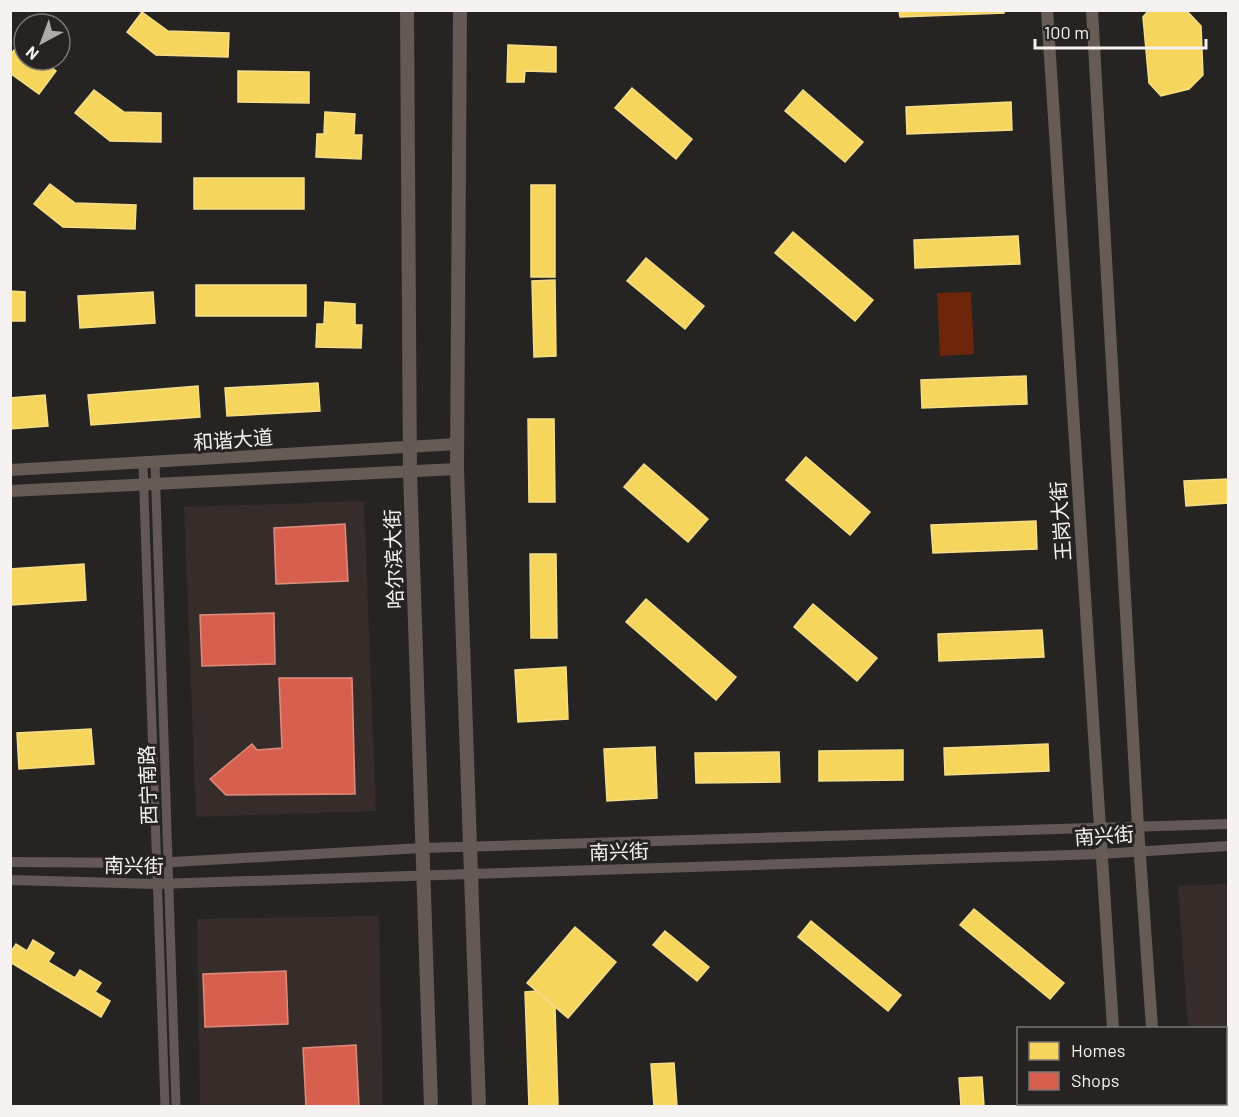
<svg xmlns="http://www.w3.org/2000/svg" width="1239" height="1117" font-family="Barlow,'Noto Sans SC',sans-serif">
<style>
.built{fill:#362c2a}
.green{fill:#6d250b}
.homes{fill:#f6d55c;stroke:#f6de89;stroke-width:1.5}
.shops{fill:#d6604d;stroke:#df8c7e;stroke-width:1.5}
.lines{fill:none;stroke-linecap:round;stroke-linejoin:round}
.minor{stroke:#635855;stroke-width:9}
.tertiary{stroke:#635855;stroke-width:10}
.secondary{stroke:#675b56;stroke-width:12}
.primary{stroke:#655955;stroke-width:14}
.labels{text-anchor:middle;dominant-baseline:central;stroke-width:6;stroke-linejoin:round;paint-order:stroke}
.street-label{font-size:20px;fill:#f5f2f1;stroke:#272322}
</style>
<rect width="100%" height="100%" fill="#262423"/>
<g class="built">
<polygon points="364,501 376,811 196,817 184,507"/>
<polygon points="1228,884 1228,1106 1193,1106 1193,1104 1226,1104 1226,1028 1188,1028 1178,886"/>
<polygon points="379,916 383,1106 200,1106 197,919"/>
</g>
<polygon class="green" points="971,292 974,354 940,356 937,293"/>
<g class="homes">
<polygon points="899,10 1004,10 1004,13 900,17"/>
<polygon points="1149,10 1186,10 1201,26 1203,75 1189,89 1161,96 1149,83 1143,17"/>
<polygon points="142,12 168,31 229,33 228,57 156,55 127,32"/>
<polygon points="19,44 24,47 24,60 41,60 56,71 39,94 10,73 10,55"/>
<polygon points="508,45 556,47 556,72 525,71 524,82 507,82"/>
<polygon points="238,71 309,72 309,103 238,102"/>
<polygon points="632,88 692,139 676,159 615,108"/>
<polygon points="94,90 124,112 161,113 161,142 110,141 75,113"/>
<polygon points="803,90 863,142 845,162 785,111"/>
<polygon points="1011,102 1012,130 907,134 906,107"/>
<polygon points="325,112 355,114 354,135 362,135 361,159 316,157 317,134 324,134"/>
<rect x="194" y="178" width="110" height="31"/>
<polygon points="50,184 75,203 136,205 135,229 63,227 34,204"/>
<rect x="531" y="185" width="24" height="92"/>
<polygon points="793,232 873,300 855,321 775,253"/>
<polygon points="1018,236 1020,264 915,268 914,240"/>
<polygon points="646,258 704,306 685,329 627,281"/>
<polygon points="555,280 556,356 534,357 532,281"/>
<rect x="196" y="285" width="110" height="31"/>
<polygon points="10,291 25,292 25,321 10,321"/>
<polygon points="153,292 155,323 80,328 78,296"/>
<polygon points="325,302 355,304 355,325 362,325 361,348 316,347 317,324 324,324"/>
<polygon points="1026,376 1027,404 922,408 921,380"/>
<polygon points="318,383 320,411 227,416 225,388"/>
<polygon points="198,386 200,417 91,425 88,395"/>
<polygon points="45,395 48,426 10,429 10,398"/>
<polygon points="528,419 554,419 555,502 529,502"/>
<polygon points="806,457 870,512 850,535 786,480"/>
<polygon points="644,464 708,519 688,542 624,487"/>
<polygon points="1228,479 1228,503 1186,506 1184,481"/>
<polygon points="1036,521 1037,549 933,553 931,525"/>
<polygon points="530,554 556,554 557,638 531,638"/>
<polygon points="84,564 86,600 12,605 10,569"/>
<polygon points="646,599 736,677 716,700 626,622"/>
<polygon points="813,604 877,658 857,681 794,627"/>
<polygon points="1042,630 1044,657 939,661 938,634"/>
<polygon points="566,667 568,719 518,722 515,670"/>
<polygon points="91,729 94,764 19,769 17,733"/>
<polygon points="1048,744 1049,771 945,775 944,748"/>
<polygon points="655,747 657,798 607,801 604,749"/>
<polygon points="903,750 903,780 819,781 819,751"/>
<polygon points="779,752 780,782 696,783 695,753"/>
<polygon points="974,909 1064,983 1050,999 960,925"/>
<polygon points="811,921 901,995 888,1011 798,937"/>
<polygon points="575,927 616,962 568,1018 527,983"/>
<polygon points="665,931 709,967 697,981 653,945"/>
<polygon points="33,940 54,953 48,962 75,978 80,970 101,983 95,992 110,1001 101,1017 10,962 10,953 16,944 27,951"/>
<polygon points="536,991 555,1007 558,1106 529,1106 525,992"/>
<polygon points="674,1063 677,1106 654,1106 651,1064"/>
<polygon points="982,1077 984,1106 961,1106 959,1078"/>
</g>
<g class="shops">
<polygon points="345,524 348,581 276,584 274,528"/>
<polygon points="274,613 275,664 202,666 200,615"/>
<polygon points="279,678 352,678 355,794 226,795 210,779 252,744 257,750 282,748"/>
<polygon points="286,971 288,1024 205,1027 203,974"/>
<polygon points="356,1045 359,1106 306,1106 303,1048"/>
</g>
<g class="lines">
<g class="minor">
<polyline points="155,463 176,1106"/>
<polyline points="143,464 165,1106"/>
</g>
<g class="tertiary">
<polyline points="10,862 156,863 422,848 1228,824"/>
<polyline points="10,880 157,884 1100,854 1228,846"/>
</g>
<g class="secondary">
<polyline points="1047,10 1113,1028"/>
<polyline points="1092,10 1138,827 1152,1028"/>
<polyline points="10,470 458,444"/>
<polyline points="10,491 457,469"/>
<polyline points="1119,1104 1119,1106"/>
<polyline points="1157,1104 1157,1106"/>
</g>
<g class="primary">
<polyline points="407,10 410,472 431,1106"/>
<polyline points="460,10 457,469 479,1106"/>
</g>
</g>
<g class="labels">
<g class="street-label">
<text transform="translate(233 439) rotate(-4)">和谐大道</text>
<text transform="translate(1060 521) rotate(-94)">王岗大街</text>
<text transform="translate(393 559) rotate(-92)">哈尔滨大街</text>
<text transform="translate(147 785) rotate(-92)">西宁南路</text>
<text transform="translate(1104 835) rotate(-4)">南兴街</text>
<text transform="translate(619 851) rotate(-2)">南兴街</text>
<text transform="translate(134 865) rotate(1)">南兴街</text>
</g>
</g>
<rect width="1239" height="1117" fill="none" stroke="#f5f2f1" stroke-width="24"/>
<rect x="1017" y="1027" width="210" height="78" fill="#272322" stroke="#797675" stroke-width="1.5"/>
<rect x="1029" y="1042" width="30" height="18" fill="#f6d55c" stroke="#797675" stroke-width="1.5"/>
<text x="1071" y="1057" font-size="18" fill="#f5f2f1">Homes</text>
<rect x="1029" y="1072" width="30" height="18" fill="#d6604d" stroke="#797675" stroke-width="1.5"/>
<text x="1071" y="1087" font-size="18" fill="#f5f2f1">Shops</text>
<g transform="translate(42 42) rotate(221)"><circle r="28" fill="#272322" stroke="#797675" stroke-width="1.5"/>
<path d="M0-4.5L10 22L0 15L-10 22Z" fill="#adaaa9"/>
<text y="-9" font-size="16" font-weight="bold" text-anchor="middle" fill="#f5f2f1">N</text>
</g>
<path d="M1035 39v9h171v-9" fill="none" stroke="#f5f2f1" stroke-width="3"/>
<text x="1044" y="39" font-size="18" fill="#f5f2f1" stroke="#272322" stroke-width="4.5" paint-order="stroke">100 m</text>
</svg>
